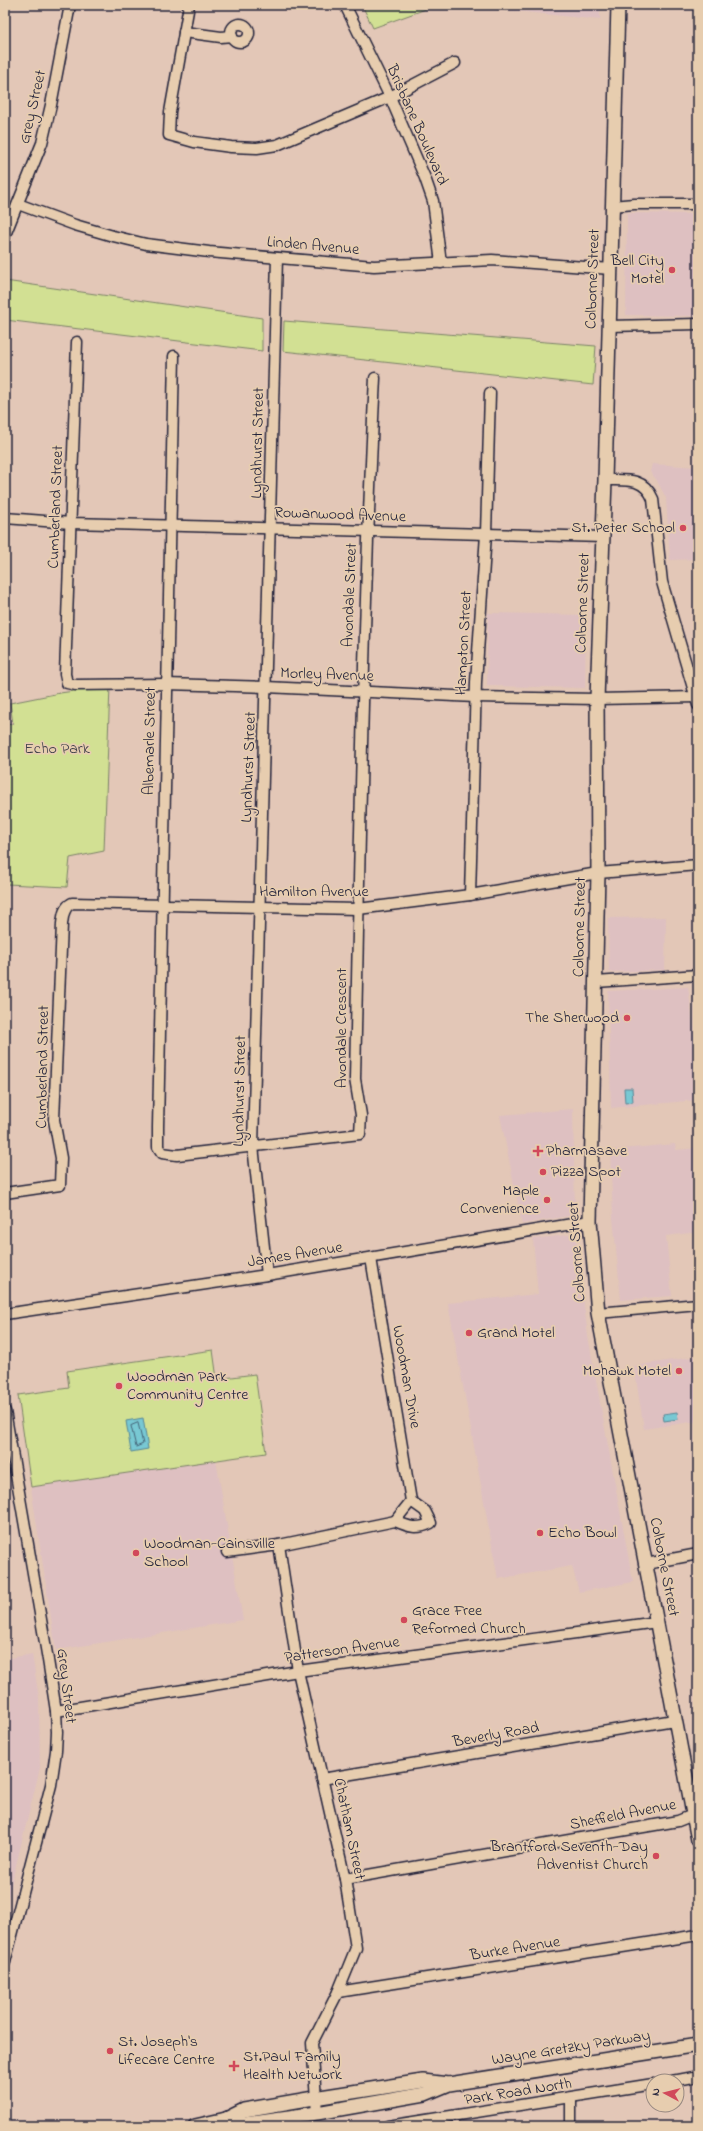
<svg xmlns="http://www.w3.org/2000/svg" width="703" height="2131" font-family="'Indie Flower',sans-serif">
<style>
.built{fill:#dec0c1}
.green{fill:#d2e093;stroke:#7a8167}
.water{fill:#78c8d3;stroke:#568696}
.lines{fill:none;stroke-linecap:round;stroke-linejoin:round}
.shore{stroke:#446478;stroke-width:1}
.minor-casing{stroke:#22223b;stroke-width:13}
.major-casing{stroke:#22223b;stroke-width:16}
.minor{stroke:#e7cdaf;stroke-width:10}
.major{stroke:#e7cdaf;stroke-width:13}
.poi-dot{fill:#d1495b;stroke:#e7cdaf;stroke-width:1.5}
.labels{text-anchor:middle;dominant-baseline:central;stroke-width:3.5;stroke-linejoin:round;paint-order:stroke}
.street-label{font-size:16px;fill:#22223b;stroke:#e7cdaf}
.poi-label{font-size:16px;fill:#22223b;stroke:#e7cdaf;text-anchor:start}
.park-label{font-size:16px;fill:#3c3e48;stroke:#e7cdaf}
</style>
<rect width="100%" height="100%" fill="#e3c7b7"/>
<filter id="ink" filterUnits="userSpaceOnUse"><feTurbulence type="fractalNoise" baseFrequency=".025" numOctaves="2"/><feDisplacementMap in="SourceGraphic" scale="8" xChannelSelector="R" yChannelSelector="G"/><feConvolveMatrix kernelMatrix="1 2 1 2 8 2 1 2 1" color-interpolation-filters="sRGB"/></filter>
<g filter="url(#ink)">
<g class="built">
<polygon points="506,5 600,5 600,20 506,10"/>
<polygon points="627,213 698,214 698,316 626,315"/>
<polygon points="652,464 698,467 698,559 670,560 666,498 656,479 650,472"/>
<polygon points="488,613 586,615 585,688 487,686"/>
<polygon points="666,917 665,970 609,972 608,918"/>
<polygon points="688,987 695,1040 698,1100 611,1108 608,991"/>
<polygon points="573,1109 575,1215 522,1224 500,1115"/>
<polygon points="675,1144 676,1150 698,1148 698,1232 666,1236 672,1296 621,1300 613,1218 610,1150"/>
<polygon points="575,1234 588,1336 633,1582 579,1592 572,1566 498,1579 448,1303 538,1294 533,1239"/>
<polygon points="698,1356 698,1421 644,1429 634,1366"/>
<polygon points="216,1460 243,1620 56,1650 31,1487"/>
<polygon points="32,1654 39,1698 40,1768 5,1910 5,1659"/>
</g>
<g class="green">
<polygon points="362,5 437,5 373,28"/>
<polygon points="465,5 506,5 506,10"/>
<polygon points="695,5 698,5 698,35 693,22"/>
<polygon points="5,281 262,318 262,351 5,320"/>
<polygon points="284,321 596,346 593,385 283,351"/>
<polygon points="110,686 104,851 70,858 67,887 7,884 8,816 5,725 13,724 10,703 60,693"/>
<polygon points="213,1350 217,1379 255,1374 266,1453 31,1487 18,1395 69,1388 67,1371"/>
</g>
<g class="water">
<polygon points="624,1088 632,1088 633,1102 625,1103"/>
<polygon points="677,1412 678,1419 664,1421 663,1414"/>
<polygon points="143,1418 148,1449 131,1452 126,1421"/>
</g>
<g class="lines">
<polygon class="shore" points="138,1423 143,1444 136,1447 131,1426"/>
<g class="minor-casing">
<g id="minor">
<polyline points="189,5 170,112 169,135 194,142 231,147 257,148 277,145 390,97 455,63"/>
<polyline points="345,5 390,97 425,178 433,201 441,263"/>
<circle cx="240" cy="33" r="9"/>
<polyline points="184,32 221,37 232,36"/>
<polyline points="18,204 75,225 113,236 146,244 209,252 374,266 492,260 611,269"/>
<polyline points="612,206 634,204 698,204"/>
<polyline points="5,235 42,143 51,105 70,5"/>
<polyline points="609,326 698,324"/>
<polyline points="77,342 65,674 67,683 76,685 166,684 266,687 475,697 597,699 698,697"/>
<path d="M174,356l-16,771v20l4,6 15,2 183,-21 1,-19 -6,-36c5,-234 8,-468 20,-701"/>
<path d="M605,480c21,0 39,-3 48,19l9,83 36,123"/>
<polyline points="5,518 71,523 603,537"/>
<polyline points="470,895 476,682 486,534 490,393"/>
<polyline points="596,982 698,975"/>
<path d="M5,1193l55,-8 1,-27 -7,-38 8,-196c1,-9 2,-17 10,-21l286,6 112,-14 128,-22 100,-8"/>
<path d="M371,1258l40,243 14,10 6,12c-14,7 -22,4 -36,-2l16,-20"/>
<polyline points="267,1275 253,1146 277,258"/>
<polyline points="598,1313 698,1304"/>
<polyline points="5,1314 267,1275 590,1221"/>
<polyline points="5,1411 48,1660 56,1711 57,1732 56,1751 51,1785 5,1962"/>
<polyline points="279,1545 298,1671 345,1879 356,1948 338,1992 312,2043 317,2113"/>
<polyline points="227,1552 279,1545 395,1521"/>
<polyline points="646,1564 698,1554"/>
<polyline points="56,1711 298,1671 657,1622"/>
<polyline points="322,1779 674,1720"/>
<polyline points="345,1879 678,1821 698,1813"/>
<polyline points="338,1992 698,1935"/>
<polyline points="672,2081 693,2077"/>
<polyline points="388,2126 653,2084"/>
<polyline points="571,2126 571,2098"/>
</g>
</g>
<g class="major-casing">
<g id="major">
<polyline points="618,5 605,480 597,699 598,873 590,1221 598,1313 698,1840"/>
<polyline points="226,2119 245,2123 317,2113 425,2094 449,2084 698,2045"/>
<polyline points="195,2126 226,2119 244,2110 314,2098 423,2081 448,2084"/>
</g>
</g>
<use href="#minor" class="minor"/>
<use href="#major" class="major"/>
</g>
</g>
<g class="poi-dot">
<circle cx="672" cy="270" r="4"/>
<circle cx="683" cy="528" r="4"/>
<circle cx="627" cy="1018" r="4"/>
<path d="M536 1145h4v4h4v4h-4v4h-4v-4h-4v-4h4z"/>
<circle cx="543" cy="1172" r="4"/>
<circle cx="547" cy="1200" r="4"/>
<circle cx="469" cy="1333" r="4"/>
<circle cx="679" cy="1371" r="4"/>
<circle cx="119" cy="1386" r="4"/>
<circle cx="540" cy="1533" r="4"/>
<circle cx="136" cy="1553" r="4"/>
<circle cx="404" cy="1620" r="4"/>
<circle cx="656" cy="1856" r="4"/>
<circle cx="110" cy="2051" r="4"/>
<path d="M232 2060h4v4h4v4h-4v4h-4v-4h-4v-4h4z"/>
</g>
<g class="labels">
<g class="street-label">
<text transform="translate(33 107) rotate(-77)">Grey Street</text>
<text transform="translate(417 125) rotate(66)">Brisbane Boulevard</text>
<text transform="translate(313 246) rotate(5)">Linden Avenue</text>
<text transform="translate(593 279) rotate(-88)">Colborne Street</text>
<text transform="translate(258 443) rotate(-89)">Lyndhurst Street</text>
<text transform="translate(56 507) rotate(-88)">Cumberland Street</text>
<text transform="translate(340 515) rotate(2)">Rowanwood Avenue</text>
<text transform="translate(350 595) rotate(-88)">Avondale Street</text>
<text transform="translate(583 603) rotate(-88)">Colborne Street</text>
<text transform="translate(464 643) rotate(-87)">Hampton Street</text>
<text transform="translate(327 675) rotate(2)">Morley Avenue</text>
<text transform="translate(150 741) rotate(-89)">Albemarle Street</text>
<text transform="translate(249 767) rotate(-88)">Lyndhurst Street</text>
<text x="314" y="892">Hamilton Avenue</text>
<text transform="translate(580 927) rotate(-89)">Colborne Street</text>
<text transform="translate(342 1028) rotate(-90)">Avondale Crescent</text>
<text transform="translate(43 1067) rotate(-89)">Cumberland Street</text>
<text transform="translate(240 1091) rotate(-89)">Lyndhurst Street</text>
<text transform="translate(577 1252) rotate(-94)">Colborne Street</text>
<text transform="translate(295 1255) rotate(-9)">James Avenue</text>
<text transform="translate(406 1377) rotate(80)">Woodman Drive</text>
<text transform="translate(664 1567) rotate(79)">Colborne Street</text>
<text transform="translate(342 1650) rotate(-8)">Patterson Avenue</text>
<text transform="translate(66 1686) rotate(83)">Grey Street</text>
<text transform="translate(496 1735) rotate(-10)">Beverly Road</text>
<text transform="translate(623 1815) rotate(-11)">Sheffield Avenue</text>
<text transform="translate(349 1829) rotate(78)">Chatham Street</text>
<text transform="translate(515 1949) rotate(-9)">Burke Avenue</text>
<text transform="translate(571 2048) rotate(-9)">Wayne Gretzky Parkway</text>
<text transform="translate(518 2092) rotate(-9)">Park Road North</text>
</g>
<g class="poi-label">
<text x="664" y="261" text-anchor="end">Bell City<tspan x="664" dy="18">Motel</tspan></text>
<text x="675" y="528" text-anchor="end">St. Peter School</text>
<text x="619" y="1018" text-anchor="end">The Sherwood</text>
<text x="546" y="1151">Pharmasave</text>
<text x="551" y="1172">Pizza Spot</text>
<text x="539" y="1191" text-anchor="end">Maple<tspan x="539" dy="18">Convenience</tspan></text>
<text x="477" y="1333">Grand Motel</text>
<text x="671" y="1371" text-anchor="end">Mohawk Motel</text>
<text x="127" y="1377">Woodman Park<tspan x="127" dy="18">Community Centre</tspan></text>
<text x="548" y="1533">Echo Bowl</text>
<text x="144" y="1544">Woodman-Cainsville<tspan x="144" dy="18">School</tspan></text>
<text x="412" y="1611">Grace Free<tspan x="412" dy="18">Reformed Church</tspan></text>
<text x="648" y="1847" text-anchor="end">Brantford Seventh-Day<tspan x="648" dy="18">Adventist Church</tspan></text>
<text x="118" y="2042">St. Joseph's<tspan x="118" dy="18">Lifecare Centre</tspan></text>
<text x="243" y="2057">St.Paul Family<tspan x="243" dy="18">Health Network</tspan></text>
</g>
<g class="park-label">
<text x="57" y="749">Echo Park</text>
</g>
</g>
<rect width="703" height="2131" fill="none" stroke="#e7cdaf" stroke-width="20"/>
<rect x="10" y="10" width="683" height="2111" fill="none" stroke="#22223b" stroke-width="1.5" filter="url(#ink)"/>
<g transform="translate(665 2093) rotate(277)"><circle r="19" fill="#e7cdaf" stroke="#988981"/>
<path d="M0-3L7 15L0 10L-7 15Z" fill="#d1495b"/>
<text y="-6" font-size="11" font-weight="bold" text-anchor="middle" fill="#22223b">N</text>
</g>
</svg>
